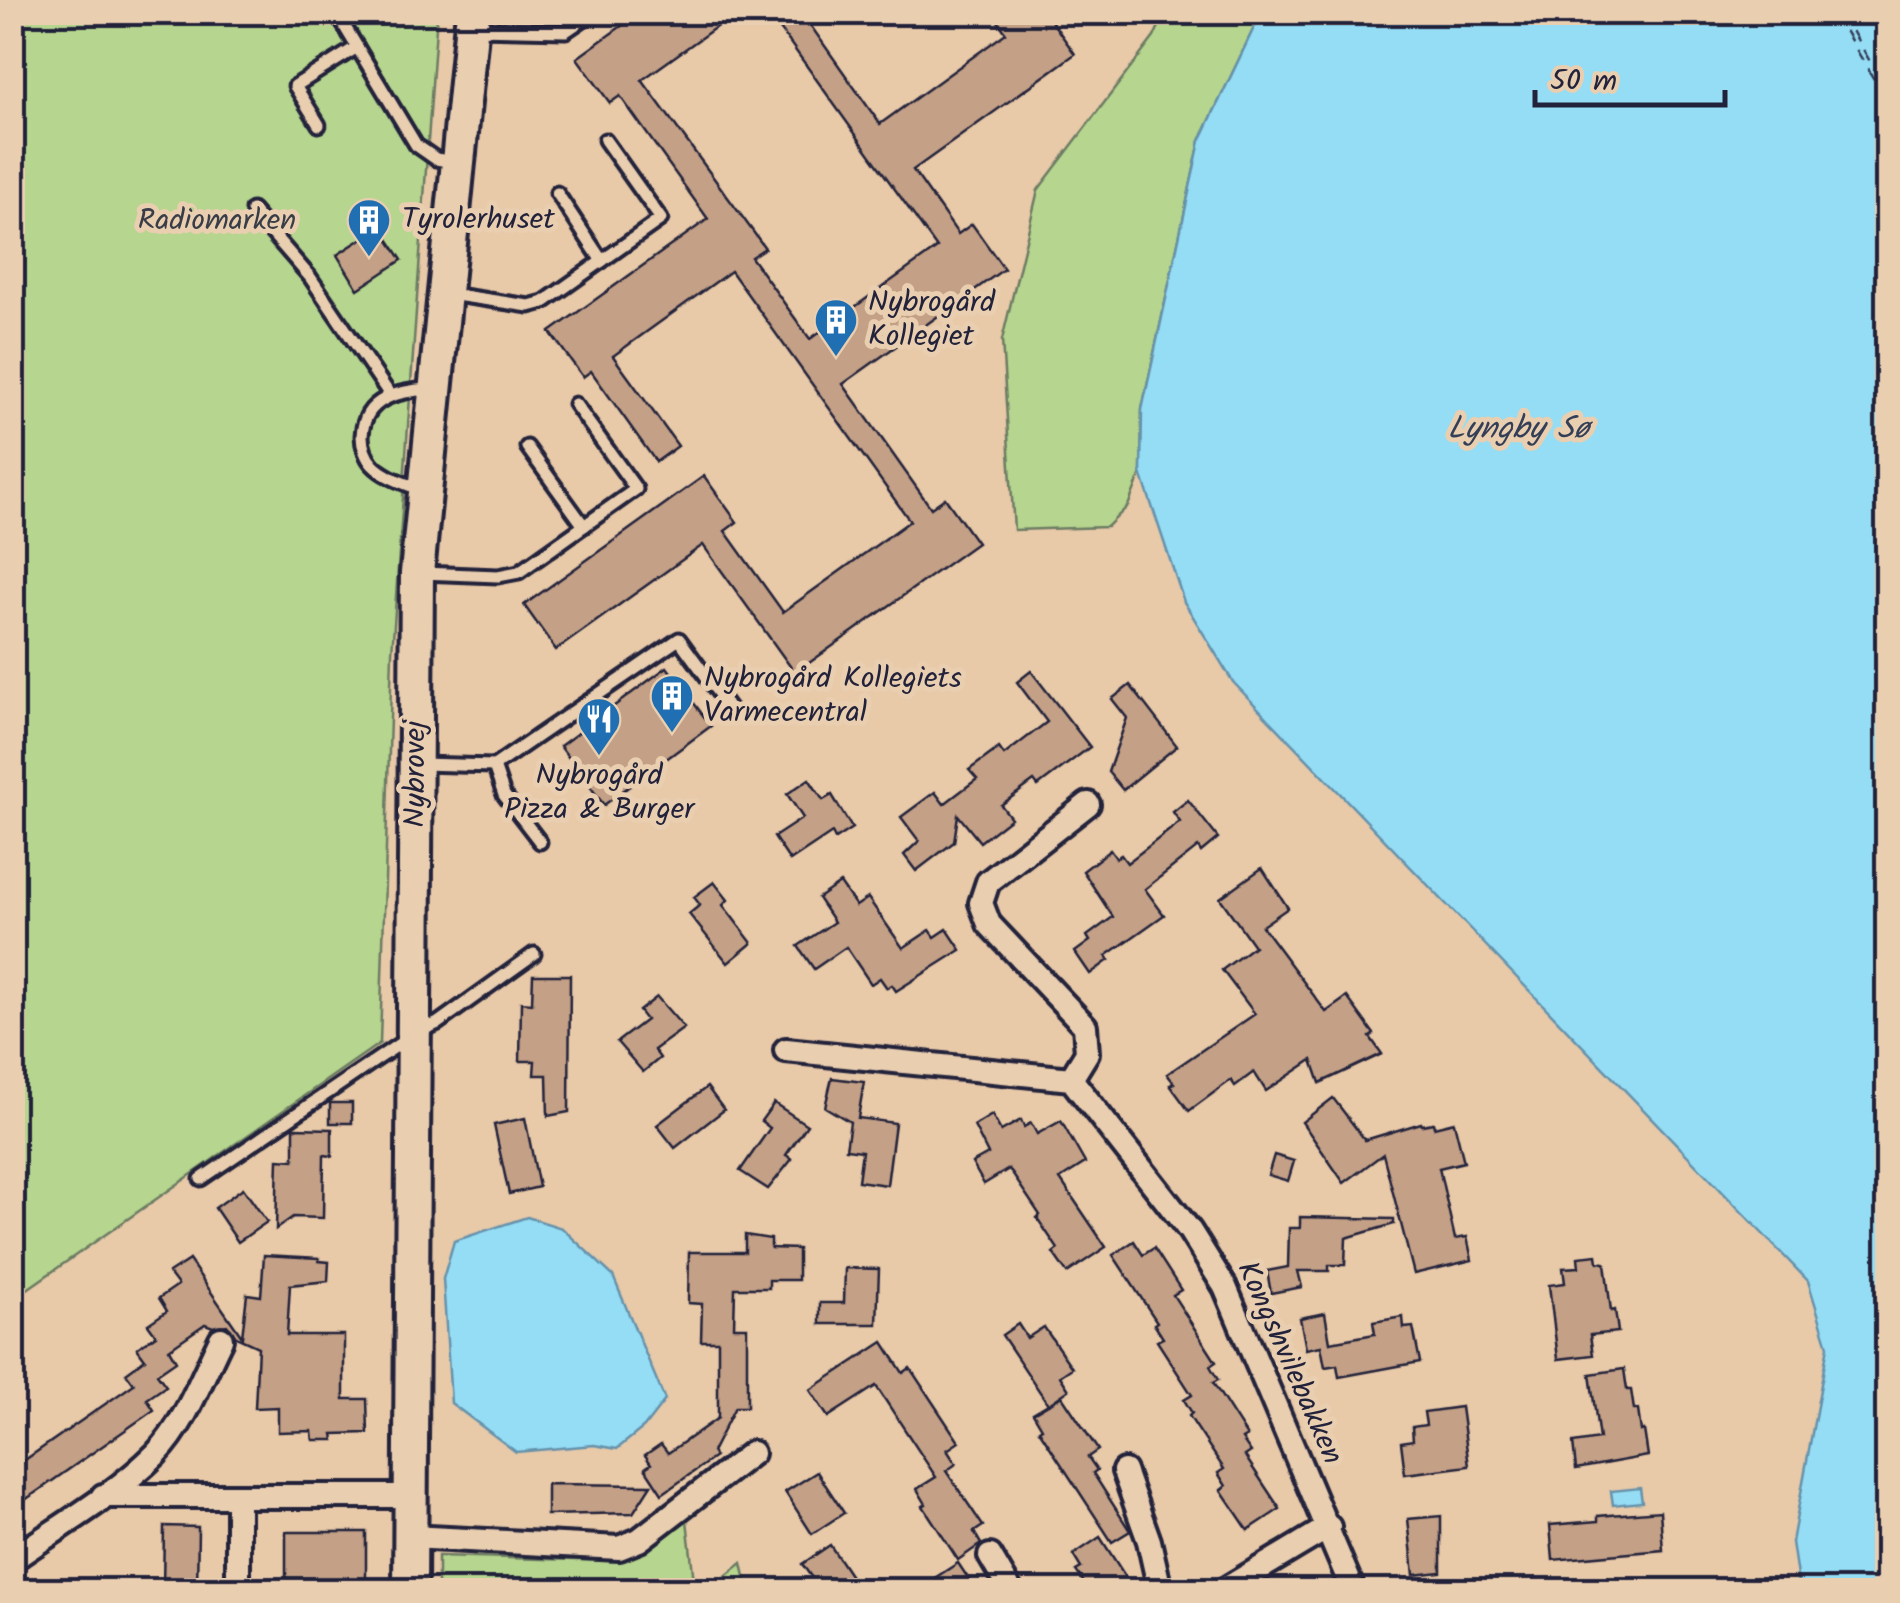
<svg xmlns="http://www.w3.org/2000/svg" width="1900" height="1603" font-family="Kalam,sans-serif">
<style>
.green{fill:#b6d58e;stroke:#6c7c64;stroke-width:2.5}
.water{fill:#94ddf5;stroke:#6692ab;stroke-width:2.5}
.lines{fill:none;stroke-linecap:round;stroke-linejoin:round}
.ferry{stroke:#333e57;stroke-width:2.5;stroke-dasharray:12 10;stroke-linecap:butt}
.building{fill:#c4a086;stroke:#22223b;stroke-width:2.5}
.lane-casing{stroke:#22223b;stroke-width:19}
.street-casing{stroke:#22223b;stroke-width:30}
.secondary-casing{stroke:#22223b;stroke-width:40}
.lane{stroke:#e9ceb0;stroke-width:11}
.street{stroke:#e9ceb0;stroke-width:22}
.secondary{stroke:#e9ceb0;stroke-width:32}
.labels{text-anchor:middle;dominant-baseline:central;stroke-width:10;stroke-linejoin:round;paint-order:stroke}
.poi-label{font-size:30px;fill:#22223b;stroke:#e9ceb0;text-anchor:start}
.park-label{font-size:30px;fill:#383d47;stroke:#e9ceb0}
.street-label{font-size:30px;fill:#22223b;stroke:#e9ceb0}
.water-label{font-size:32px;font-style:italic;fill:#333e57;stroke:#e9ceb0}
</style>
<rect width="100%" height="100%" fill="#e8c9a8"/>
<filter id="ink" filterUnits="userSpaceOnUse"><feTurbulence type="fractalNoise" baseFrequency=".01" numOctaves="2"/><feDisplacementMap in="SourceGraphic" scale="20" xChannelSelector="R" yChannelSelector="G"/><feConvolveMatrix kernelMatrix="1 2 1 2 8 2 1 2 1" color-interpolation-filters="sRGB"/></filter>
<g filter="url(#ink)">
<g class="green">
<polygon points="13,13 437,13 392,653 380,1043 13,1299"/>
<polygon points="1165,13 1261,13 1200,141 1142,409 1141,473 1128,506 1107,527 1014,530 1002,340 1038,190 1154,37"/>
<polygon points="687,1520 695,1590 438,1590 438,1556 613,1561 642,1549"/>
<polygon points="742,1563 748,1590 708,1590"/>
</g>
<g class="water">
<polygon points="1261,13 1887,13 1887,1590 1799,1590 1792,1542 1828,1346 1808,1281 1233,682 1184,602 1141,473 1142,410 1200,141"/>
<polygon points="527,1217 562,1228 613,1276 665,1400 644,1427 617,1449 594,1445 516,1452 451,1403 443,1279 454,1241"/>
<polygon points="1640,1488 1642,1502 1613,1505 1611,1491"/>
</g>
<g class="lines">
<g class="ferry">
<polyline points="1834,12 1888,103"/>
<polyline points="1841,12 1888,92"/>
</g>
</g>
<g class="building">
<polygon points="641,12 737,12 642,80 765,248 751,257 810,339 937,248 768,12 801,12 880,124 1006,33 992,12 1045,12 1075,54 913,170 958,234 972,224 1004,269 843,384 931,508 945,498 977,543 795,673 703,545 556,650 524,605 704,476 737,522 725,531 783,612 910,521 731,271 613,356 678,446 656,462 591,371 583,377 550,332 708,219 620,96 610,103 577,58"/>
<polygon points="380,227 402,260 358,289 337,255"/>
<polygon points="667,667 711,726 604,805 560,746"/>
<polygon points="1031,671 1090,747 1038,786 1034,781 1001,805 1011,818 980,842 958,815 954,842 916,871 904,855 919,841 901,817 935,792 944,804 977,779 969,770 999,748 1004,755 1047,722 1017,682"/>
<polygon points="1130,685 1177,746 1123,790 1108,772 1127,718 1112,699"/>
<polygon points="809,779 823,800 832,795 852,828 835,839 832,833 790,861 774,837 803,818 787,794"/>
<polygon points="1188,800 1218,838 1201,852 1198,847 1145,889 1164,915 1106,956 1109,960 1090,974 1075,952 1090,941 1087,936 1113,917 1083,871 1110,850 1116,858 1121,855 1127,863 1180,822 1173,812"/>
<polygon points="1262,868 1288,908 1262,926 1326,1012 1347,997 1374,1034 1370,1037 1382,1054 1320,1083 1312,1060 1266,1091 1254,1072 1235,1086 1231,1080 1189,1111 1170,1085 1174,1083 1167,1074 1255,1014 1222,970 1254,946 1220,898"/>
<polygon points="714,882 728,900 723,905 752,943 728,963 689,914 700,905 694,897"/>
<polygon points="840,883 856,906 868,898 903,948 930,930 935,937 947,929 961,950 896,991 892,985 887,988 880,978 871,984 846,947 814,969 798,946 834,922 818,898"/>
<polygon points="533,975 570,975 569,1112 548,1116 547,1075 534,1075 535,1061 520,1061 521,1002 532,1003"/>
<polygon points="657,997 684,1028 654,1050 660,1058 643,1072 617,1042 646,1020 639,1011"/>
<polygon points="832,1078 864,1082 858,1118 895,1123 887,1185 858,1181 862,1151 846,1149 850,1122 825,1107"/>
<polygon points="707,1087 724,1110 675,1148 657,1125"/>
<polygon points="1333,1098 1365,1140 1421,1123 1422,1125 1433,1123 1434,1127 1454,1122 1464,1162 1439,1168 1455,1239 1467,1237 1472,1260 1414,1274 1383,1154 1344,1183 1302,1122"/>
<rect x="330" y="1103" width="22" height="20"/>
<polygon points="774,1103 807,1125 786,1155 792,1159 768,1189 740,1171 770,1128 761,1121"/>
<polygon points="992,1115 1001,1131 1021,1120 1024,1127 1031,1123 1037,1134 1061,1121 1085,1163 1060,1179 1106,1247 1067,1273 1053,1253 1058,1249 1037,1218 1040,1215 1009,1169 984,1184 972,1163 988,1154 974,1126"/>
<polygon points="525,1118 539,1187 509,1194 494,1125"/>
<polygon points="294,1128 332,1129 332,1156 324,1155 323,1218 293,1217 276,1229 278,1159 294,1160"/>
<polygon points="1274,1155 1294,1161 1288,1181 1268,1175"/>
<polygon points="243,1188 267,1222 238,1242 215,1208"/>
<polygon points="1300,1217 1394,1219 1394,1224 1346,1238 1345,1265 1329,1265 1329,1271 1298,1271 1302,1287 1271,1293 1267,1271 1288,1267 1289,1228 1300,1228"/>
<polygon points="745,1235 771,1239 771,1248 798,1249 798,1280 769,1280 769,1288 735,1288 734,1327 747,1327 747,1407 735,1407 712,1452 715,1457 662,1494 645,1468 651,1464 645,1455 661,1444 668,1453 718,1418 718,1341 701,1341 702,1304 688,1303 689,1252 745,1252"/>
<polygon points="1134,1241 1143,1255 1154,1248 1181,1290 1173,1295 1216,1362 1210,1366 1218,1380 1213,1383 1247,1436 1242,1439 1251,1452 1245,1456 1280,1509 1248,1530 1221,1490 1226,1486 1218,1473 1224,1469 1189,1416 1192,1413 1184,1400 1192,1395 1157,1341 1163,1338 1154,1324 1157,1322 1113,1255"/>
<polygon points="264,1255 319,1258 319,1261 329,1262 328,1281 290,1285 287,1335 344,1335 344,1399 367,1399 368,1433 333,1434 334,1440 313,1440 312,1431 278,1432 278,1407 255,1408 258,1347 236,1337 227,1325 213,1327 205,1324 169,1349 176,1361 157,1374 166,1386 147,1399 154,1410 12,1509 12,1469 134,1384 126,1373 145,1359 137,1348 156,1335 148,1324 167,1311 159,1298 178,1285 169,1273 189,1260 242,1337 247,1294 261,1296"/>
<polygon points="1597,1255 1598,1262 1605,1263 1611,1311 1615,1310 1618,1332 1590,1335 1593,1355 1558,1359 1549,1285 1565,1283 1563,1268 1579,1267 1578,1257"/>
<polygon points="845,1268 879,1269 877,1324 820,1324 820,1303 844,1303"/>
<polygon points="1325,1313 1330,1342 1375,1334 1373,1322 1403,1317 1404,1328 1413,1327 1420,1362 1339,1377 1337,1365 1325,1367 1321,1346 1306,1349 1300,1318"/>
<polygon points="1018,1324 1027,1338 1044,1327 1072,1368 1060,1376 1069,1390 1049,1404 1062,1396 1098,1450 1088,1457 1097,1470 1093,1473 1130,1531 1112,1542 1039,1430 1042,1428 1033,1413 1048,1404 1002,1335"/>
<polygon points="883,1342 903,1373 910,1368 959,1442 947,1450 956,1464 946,1471 983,1526 974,1532 981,1544 958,1560 923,1506 926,1504 917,1489 936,1477 876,1386 828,1417 810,1390"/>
<polygon points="1624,1369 1627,1390 1631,1390 1634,1410 1638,1410 1641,1431 1644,1430 1648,1456 1576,1469 1573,1443 1599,1439 1590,1374"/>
<polygon points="1461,1407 1469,1466 1405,1474 1401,1442 1413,1440 1412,1427 1426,1425 1424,1412"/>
<polygon points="817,1472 844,1513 812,1534 785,1492"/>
<polygon points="547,1484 651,1485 633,1513 547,1515"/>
<polygon points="1660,1511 1663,1550 1553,1560 1550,1525 1598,1521 1598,1516"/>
<polygon points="1441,1516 1441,1572 1414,1575 1408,1519"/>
<polygon points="164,1526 198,1527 197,1590 163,1590"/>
<rect x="286" y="1532" width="80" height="58"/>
<polygon points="1100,1537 1134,1590 1089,1590 1076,1571 1081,1568 1073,1555"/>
<polygon points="830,1545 860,1590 793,1590 812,1578 802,1564"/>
<polygon points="958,1563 976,1590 916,1590"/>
</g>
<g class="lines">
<g class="lane-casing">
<g id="lane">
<polyline points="336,12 416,145 436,159 454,162"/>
<polyline points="476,29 566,31 594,12"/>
<polyline points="319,125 295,86 357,47"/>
<polyline points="557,193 602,261"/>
<polyline points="252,210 310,277 390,395"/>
<polyline points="449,294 529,306 544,302 661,219 605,140"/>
<polyline points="527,447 584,526"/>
<path d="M423,491c-15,-7 -38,-13 -50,-26 -7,-7 -11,-19 -11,-29 2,-41 39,-44 71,-48"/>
<polyline points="421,573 498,576 519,572 636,489 575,404"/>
<polyline points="420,764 494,766 679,639 733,713"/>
<polyline points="494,766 504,795 540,842"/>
<polyline points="201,1179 414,1034 438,1023 534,954"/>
</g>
</g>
<g class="street-casing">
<g id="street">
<polyline points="786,1050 1071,1079 1190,1231 1225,1287 1353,1590"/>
<polyline points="1071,1079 1087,1053 1085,1026 989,924 981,903 988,882 1088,804"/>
<polyline points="1124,1471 1149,1541 1160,1590"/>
<polyline points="103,1496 411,1496"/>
<polyline points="410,1537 619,1548 639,1540 752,1453"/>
<polyline points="990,1556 1010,1590"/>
<path d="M12,1560c48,-34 103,-65 144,-106 30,-31 46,-77 65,-115"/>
<polyline points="238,1590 238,1496"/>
<polyline points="1224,1590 1329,1527"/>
</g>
</g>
<g class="secondary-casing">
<polyline id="secondary" points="410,1590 417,573 473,12"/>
</g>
<use href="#lane" class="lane"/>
<use href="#street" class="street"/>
<use href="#secondary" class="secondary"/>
</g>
</g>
<defs>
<g id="building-pin" transform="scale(2.25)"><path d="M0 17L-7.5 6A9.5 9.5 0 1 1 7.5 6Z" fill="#1f6fb2" stroke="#e9ceb0"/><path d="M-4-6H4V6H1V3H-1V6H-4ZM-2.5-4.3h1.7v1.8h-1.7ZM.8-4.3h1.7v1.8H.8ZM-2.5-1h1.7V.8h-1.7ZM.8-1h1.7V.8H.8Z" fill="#fff"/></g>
<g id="restaurant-pin" transform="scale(2.25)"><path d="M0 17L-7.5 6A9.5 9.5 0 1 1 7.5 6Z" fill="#1f6fb2" stroke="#e9ceb0"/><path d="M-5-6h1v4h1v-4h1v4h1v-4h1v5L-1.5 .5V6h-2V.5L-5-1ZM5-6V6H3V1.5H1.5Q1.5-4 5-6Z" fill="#fff"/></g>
</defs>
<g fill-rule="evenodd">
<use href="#building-pin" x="369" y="220"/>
<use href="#building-pin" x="836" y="320"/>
<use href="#building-pin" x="672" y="696"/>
<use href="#restaurant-pin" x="599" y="719"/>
</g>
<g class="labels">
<g class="poi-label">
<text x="402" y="220">Tyrolerhuset</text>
<text x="868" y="303">Nybrogård<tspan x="868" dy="34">Kollegiet</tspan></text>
<text x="704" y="679">Nybrogård Kollegiets<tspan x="704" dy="34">Varmecentral</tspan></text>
<text x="599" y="776" text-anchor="middle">Nybrogård<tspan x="599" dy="34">Pizza &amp; Burger</tspan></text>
</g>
<g class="park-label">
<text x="217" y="221">Radiomarken</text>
</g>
<g class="street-label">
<text transform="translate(416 774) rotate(-90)">Nybrovej</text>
<text transform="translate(1289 1363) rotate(66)">Kongshvilebakken</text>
</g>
<g class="water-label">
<text x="1518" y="429">Lyngby Sø</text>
</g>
</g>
<rect width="1900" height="1603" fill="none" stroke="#e9ceb0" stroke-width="50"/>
<rect x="25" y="25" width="1850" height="1553" fill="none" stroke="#22223b" stroke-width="4" filter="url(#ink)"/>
<path d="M1535 90v15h190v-15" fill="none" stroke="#22223b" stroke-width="5"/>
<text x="1550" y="90" font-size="30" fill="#22223b" stroke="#e9ceb0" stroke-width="8" paint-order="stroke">50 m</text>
</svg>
